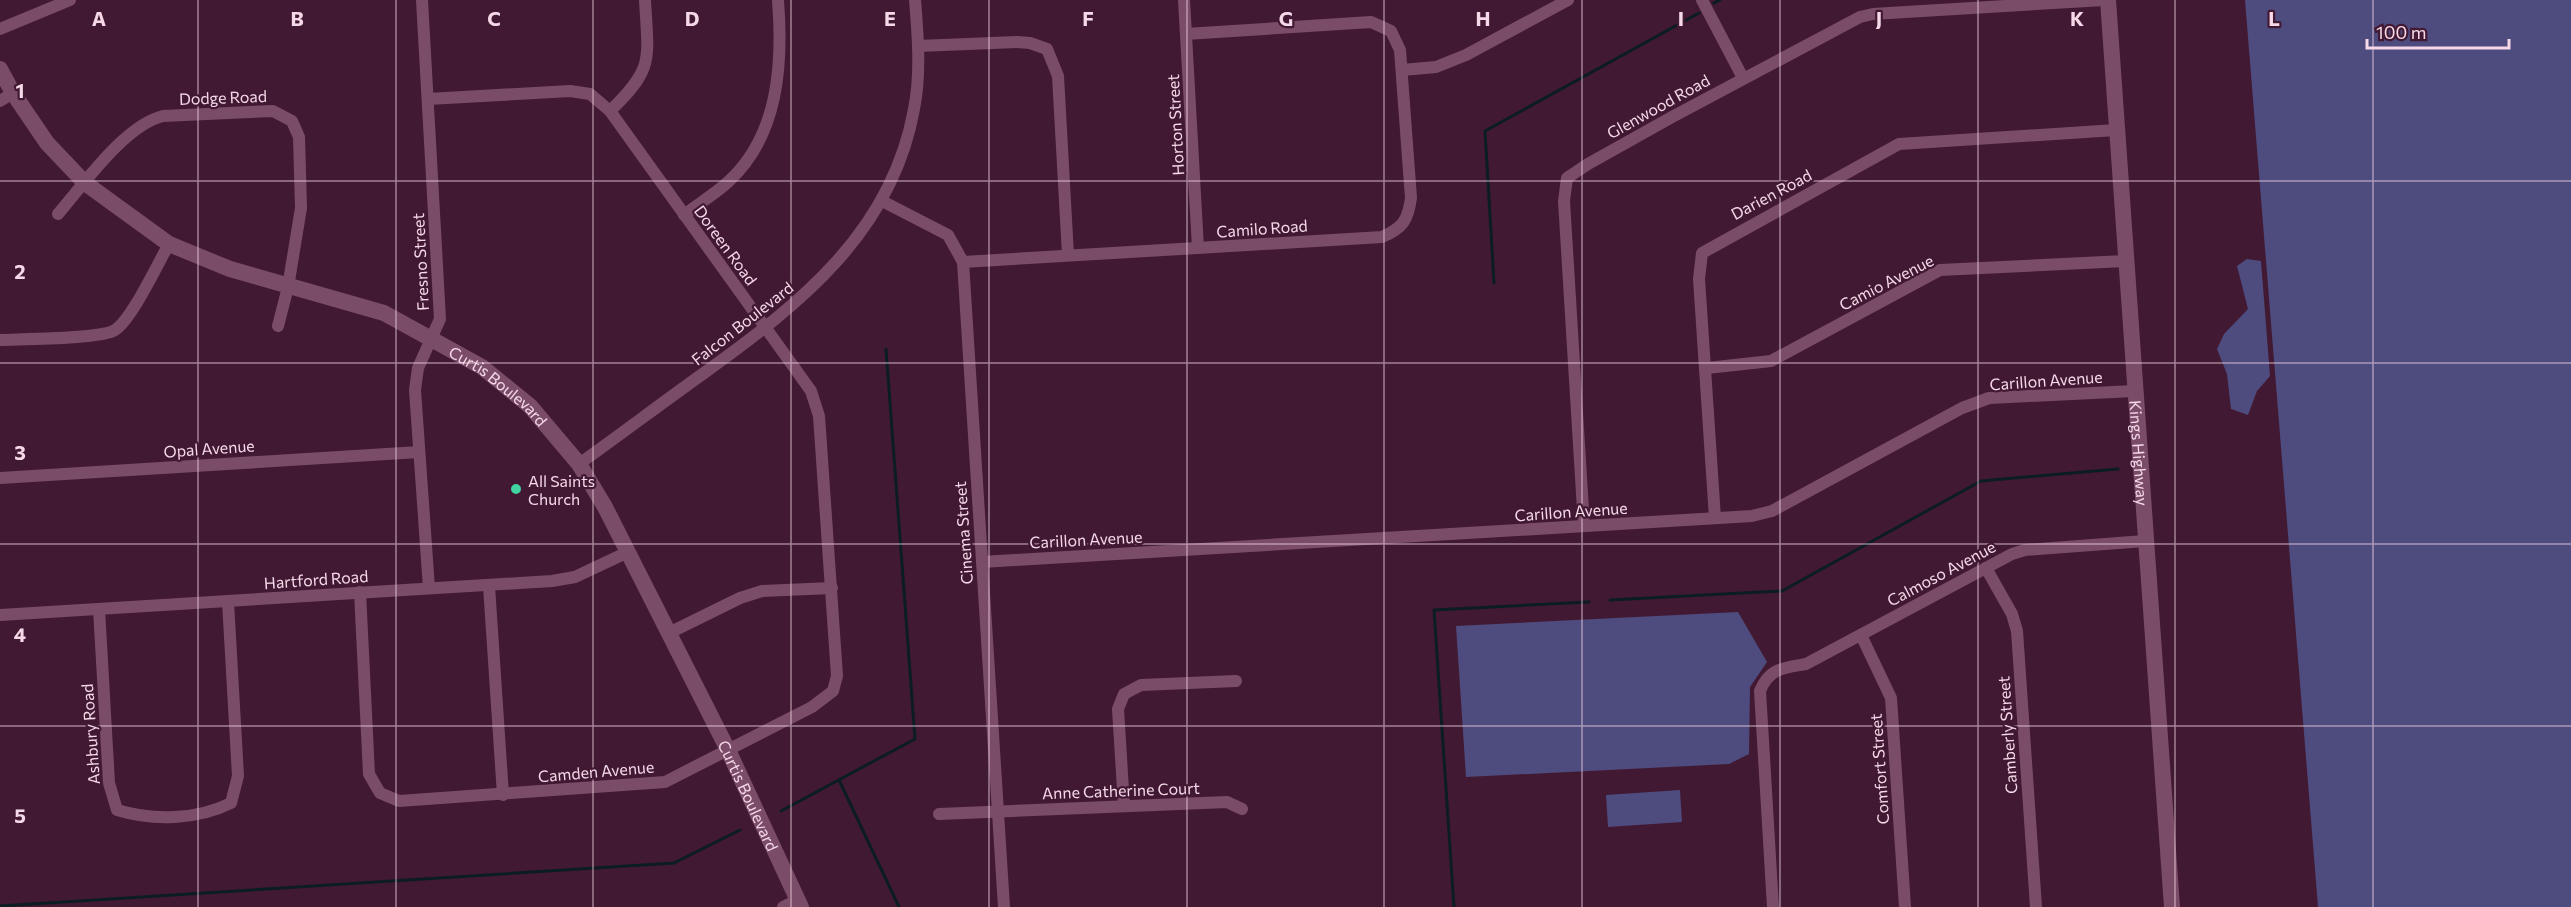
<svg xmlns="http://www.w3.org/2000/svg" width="2571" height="907" font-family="Commissioner,sans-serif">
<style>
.green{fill:#4e4b7f}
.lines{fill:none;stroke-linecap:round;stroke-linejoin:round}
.stream{stroke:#0c1c23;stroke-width:3}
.street{stroke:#7b4c67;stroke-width:12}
.secondary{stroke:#7b4c67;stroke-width:16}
.grid{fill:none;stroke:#f5d9e8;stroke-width:1.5;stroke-opacity:0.55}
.poi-dot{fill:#42d4a0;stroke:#421932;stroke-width:2}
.labels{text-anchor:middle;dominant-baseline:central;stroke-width:4.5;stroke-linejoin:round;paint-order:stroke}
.street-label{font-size:16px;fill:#f5d9e8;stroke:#421932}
.poi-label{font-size:16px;fill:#f5d9e8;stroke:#421932;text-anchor:start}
.grid-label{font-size:20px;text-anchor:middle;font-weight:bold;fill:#f5d9e8;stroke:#421932;stroke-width:4.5;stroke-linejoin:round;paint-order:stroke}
</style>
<rect width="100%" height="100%" fill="#421932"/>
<g class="green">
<polygon points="2245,0 2571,0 2571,907 2318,907"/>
<polygon points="2247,259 2261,261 2270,376 2257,391 2248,415 2231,409 2227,374 2217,349 2224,334 2248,309 2237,266"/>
<polygon points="1738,612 1767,662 1750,687 1749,754 1729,764 1466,777 1456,626"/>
<polygon points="1680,790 1682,822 1608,827 1606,795"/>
</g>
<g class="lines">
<g class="stream">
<polyline points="1714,3 1720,0"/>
<polyline points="1494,283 1485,131 1699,13"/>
<polyline points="1610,600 1782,591 1981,481 2118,469"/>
<polyline points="839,780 899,907"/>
<polyline points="781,811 915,739 886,349"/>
<polyline points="0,906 674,863 740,830"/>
<polyline points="1454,907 1434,610 1589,602"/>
</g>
<g class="street">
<polyline points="422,0 440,319 418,368 415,390 429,588"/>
<polyline points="1184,0 1198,248"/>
<polyline points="1702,0 1743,78"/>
<polyline points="0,29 70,0"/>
<polyline points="918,46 1017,42 1030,43 1047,49 1058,76 1068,255"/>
<polyline points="1402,70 1436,67 1466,55 1568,0"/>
<polyline points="0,101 13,93"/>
<path d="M610,111c45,-43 38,-52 35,-111"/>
<polyline points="882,201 948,235 963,262 1004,907"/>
<path d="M58,214c26,-30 67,-89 105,-98l110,-5 19,10 7,16 2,71 -13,79 -10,39"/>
<path d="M684,215c14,-11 31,-21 44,-33 51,-46 55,-119 50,-182"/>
<path d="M963,262l419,-25c21,-9 26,-17 29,-39l-11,-148 -9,-19 -20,-9 -185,12"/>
<path d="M0,340c20,-1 102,-1 115,-10 17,-11 43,-67 54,-86"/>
<polyline points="1707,368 1771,361 1940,270 2125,261"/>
<path d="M579,464c42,-30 83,-61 125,-91 96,-69 188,-141 210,-264 7,-35 4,-73 1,-109"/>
<polyline points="0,478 419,452"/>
<polyline points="1715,518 1699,279 1702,253 1899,144 2116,130"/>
<polyline points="1584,526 1564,201 1567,178 1588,164 1672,117 1860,17 1873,14 2104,0"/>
<polyline points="982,562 1752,516 1772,511 1962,408 1989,398 2134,391"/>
<polyline points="1986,568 2012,614 2017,631 2036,907"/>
<polyline points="489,586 503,795"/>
<polyline points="360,592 369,774 380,793 399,801 665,782 812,707 833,691 837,676 819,416 811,391 610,111 590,94 570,91 428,99"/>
<path d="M99,609l10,174 8,27c36,11 80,10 114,-7l7,-27 -10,-174"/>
<polyline points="0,615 552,581 575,577 628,552"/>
<polyline points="669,633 740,598 762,591 832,588"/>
<polyline points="1861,635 1891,698 1905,907"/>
<polyline points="1124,806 1118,709 1124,694 1141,685 1236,681"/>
<polyline points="939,814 1227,802 1242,809"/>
<polyline points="783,907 797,900"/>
<path d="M1773,907l-13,-216c9,-23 23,-23 46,-27l206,-110 13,-4 120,-9"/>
</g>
<g class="secondary">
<path id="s1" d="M2108,0l64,907"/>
<path id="s2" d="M0,69l13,24 34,50 38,40 84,61 61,25 154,44 98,54 48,39 49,58 26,43 123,243 73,157"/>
</g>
</g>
<path class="grid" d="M198,0v907M396,0v907M593,0v907M791,0v907M989,0v907M1187,0v907M1384,0v907M1582,0v907M1780,0v907M1978,0v907M2175,0v907M2373,0v907M0,181h2571M0,363h2571M0,544h2571M0,726h2571"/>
<circle class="poi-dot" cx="516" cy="489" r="6"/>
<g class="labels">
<g class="street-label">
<text transform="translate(223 97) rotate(-2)">Dodge Road</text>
<text transform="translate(1658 106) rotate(-29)">Glenwood Road</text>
<text transform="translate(1175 125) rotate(-93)">Horton Street</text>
<text transform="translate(1771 194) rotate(-28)">Darien Road</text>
<text transform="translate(1262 228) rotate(-4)">Camilo Road</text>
<text transform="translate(726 245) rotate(54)">Doreen Road</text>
<text transform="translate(420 262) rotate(-93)">Fresno Street</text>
<text transform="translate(1886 282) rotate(-27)">Camio Avenue</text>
<text transform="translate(742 323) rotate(-38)">Falcon Boulevard</text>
<text transform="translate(2046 380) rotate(-4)">Carillon Avenue</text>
<text stroke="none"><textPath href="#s2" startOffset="609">Curtis Boulevard</textPath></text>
<text transform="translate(209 448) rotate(-4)">Opal Avenue</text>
<text stroke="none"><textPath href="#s1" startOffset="454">Kings Highway</textPath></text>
<text transform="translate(1571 511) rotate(-4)">Carillon Avenue</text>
<text transform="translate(963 533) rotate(-94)">Cinema Street</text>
<text transform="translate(1086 539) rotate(-3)">Carillon Avenue</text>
<text transform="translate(1941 573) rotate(-28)">Calmoso Avenue</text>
<text transform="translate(316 579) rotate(-4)">Hartford Road</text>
<text transform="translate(90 734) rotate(-94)">Ashbury Road</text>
<text transform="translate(2007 735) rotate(-94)">Camberly Street</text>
<text transform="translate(1879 769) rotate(-94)">Comfort Street</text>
<text transform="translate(596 771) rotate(-5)">Camden Avenue</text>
<text transform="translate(1121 790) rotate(-2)">Anne Catherine Court</text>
<text stroke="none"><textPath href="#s2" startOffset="1095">Curtis Boulevard</textPath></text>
</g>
<g class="poi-label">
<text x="528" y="480">All Saints<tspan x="528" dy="18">Church</tspan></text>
</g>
</g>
<g class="grid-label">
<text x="99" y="26">A</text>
<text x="297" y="26">B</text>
<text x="494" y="26">C</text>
<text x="692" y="26">D</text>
<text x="890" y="26">E</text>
<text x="1088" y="26">F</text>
<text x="1286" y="26">G</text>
<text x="1483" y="26">H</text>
<text x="1681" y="26">I</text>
<text x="1879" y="26">J</text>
<text x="2077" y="26">K</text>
<text x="2274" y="26">L</text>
<text x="20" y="98">1</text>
<text x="20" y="279">2</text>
<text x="20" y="460">3</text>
<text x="20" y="642">4</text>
<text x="20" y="823">5</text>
</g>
<path d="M2367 39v9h142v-9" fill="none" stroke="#f5d9e8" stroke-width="3"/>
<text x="2376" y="39" font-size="18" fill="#f5d9e8" stroke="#421932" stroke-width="4.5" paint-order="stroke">100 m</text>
</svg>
